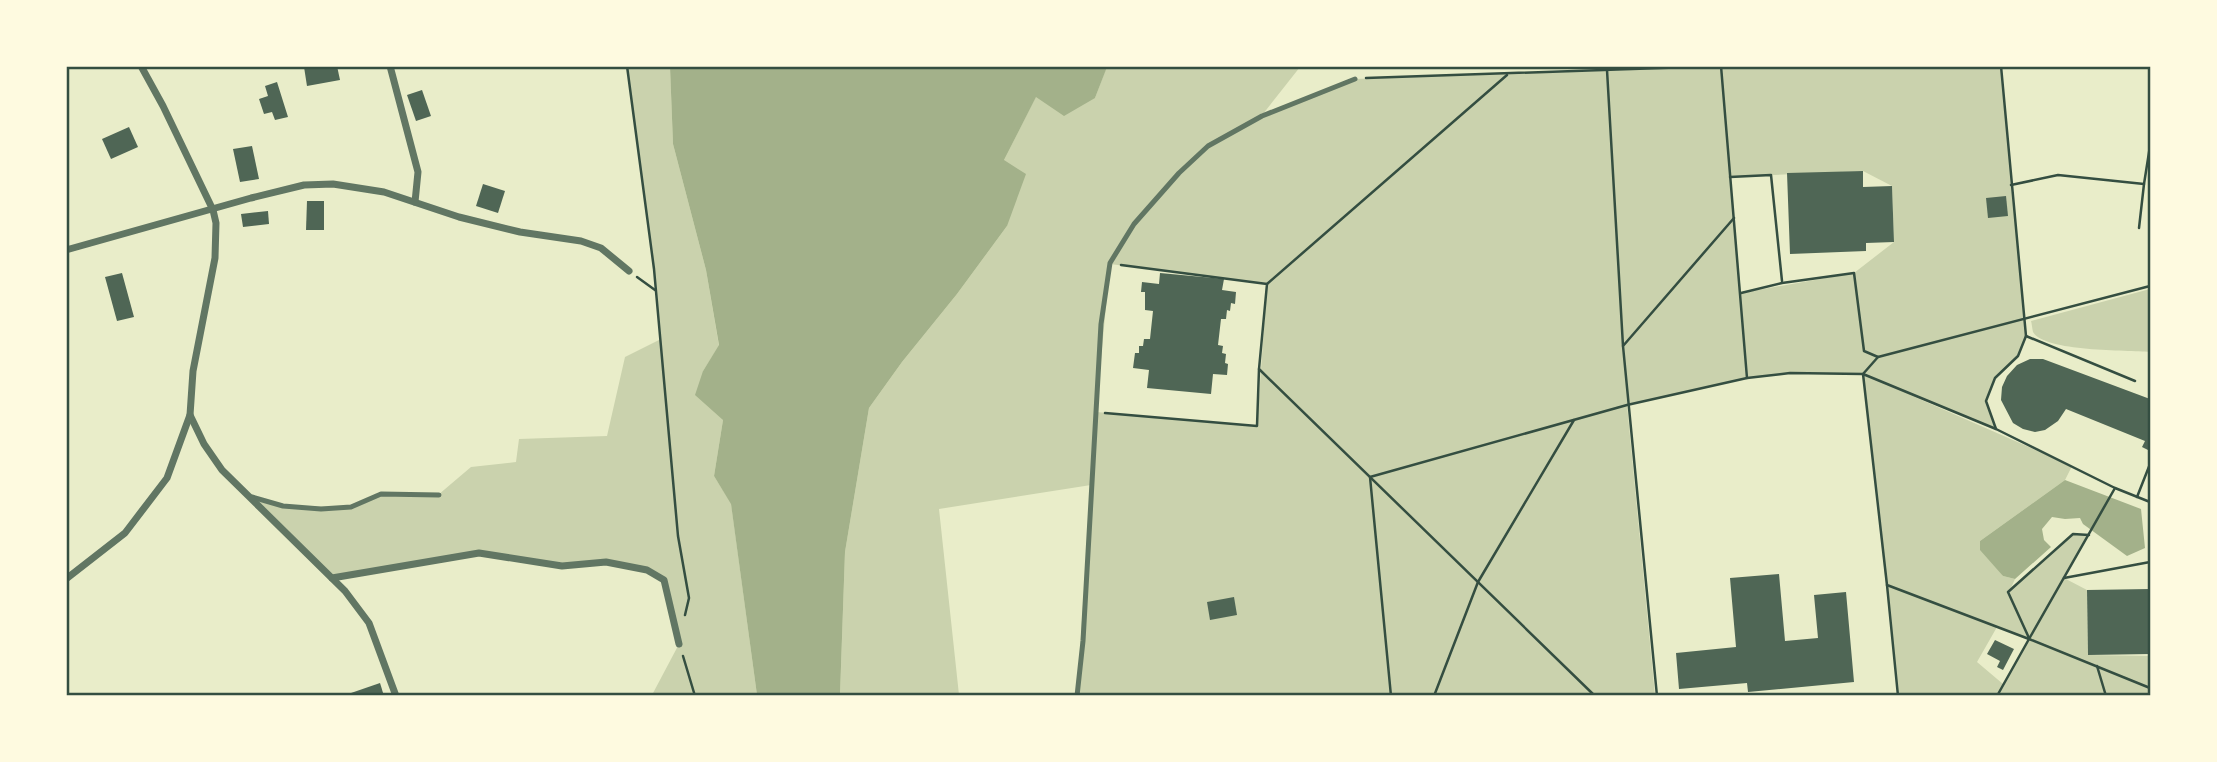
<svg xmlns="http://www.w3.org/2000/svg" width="2217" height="762" font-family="'Playfair Display',serif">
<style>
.green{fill:#cad2ad;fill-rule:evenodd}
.water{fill:#a3b18a}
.building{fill:#4f6655}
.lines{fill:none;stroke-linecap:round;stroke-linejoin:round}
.path{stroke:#344e41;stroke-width:2.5}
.service{stroke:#617663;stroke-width:5}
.minor{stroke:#617663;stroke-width:7}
.neatline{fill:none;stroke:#344e41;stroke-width:2.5}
</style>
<rect width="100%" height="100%" fill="#e9edc9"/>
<g class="green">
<path d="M1107,66l193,1 -37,47 92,-35 364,-12h282l25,269 -8,20 -23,22 -9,23 10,28 -88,-35 164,72 -7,14 -85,61 23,35 12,3 -5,11 63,-56 16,1 -25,43 23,12 1,65 62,1v39h-252l-35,-320 -73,-2 -43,5 -120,27 28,290h-578l14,-210 -152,24 20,186 -119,1 5,-144 24,-144 33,-46 55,-68 50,-68 -3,-66 32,-64 59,2zM1863,171l29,15 2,56 -40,31 -113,20 -11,-116zM1110,264l157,20 -10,142 -161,-14zM1997,627l32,12 -26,45 -26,-22z"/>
<polygon points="627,67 670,67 673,144 706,270 719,346 703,371 723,420 714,476 731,503 757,695 652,695 679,644 664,580 647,570 606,562 562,566 479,553 332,578 252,497 283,506 351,507 381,494 438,495 471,467 516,462 519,439 607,436 625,357 661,339 654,269"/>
<path d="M2150,289v63c-22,-2 -106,0 -117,-20 -1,-4 -1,-8 -2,-11z"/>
</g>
<g class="water">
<polygon points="670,67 1107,67 1095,98 1064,116 1036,97 1004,160 1026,174 1007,226 957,294 902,362 869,408 845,552 840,695 757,695 731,504 714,476 723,420 695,395 703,371 719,345 706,270 673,144"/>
<polygon points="2065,480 2141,509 2145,548 2127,556 2083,524 2080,518 2065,519 2052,517 2042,529 2044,540 2051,547 2015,579 2003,576 1980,550 1980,541"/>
</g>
<g class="building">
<polygon points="308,66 337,66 340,80 307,86 304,67"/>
<polygon points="277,82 288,117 275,120 272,112 264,114 259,99 268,96 265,86"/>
<polygon points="422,90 431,116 416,121 407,95"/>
<polygon points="129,127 138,147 111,159 102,139"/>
<polygon points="252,146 259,179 240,182 233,149"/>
<polygon points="1863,171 1863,187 1892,186 1894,242 1866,243 1866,251 1790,254 1787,173"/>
<polygon points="483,184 505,191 498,213 476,206"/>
<polygon points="2006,196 2008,216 1988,218 1986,198"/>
<polygon points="307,201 324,201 324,230 306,230"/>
<polygon points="268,211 269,224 243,227 241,214"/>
<polygon points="122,273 134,317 117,321 105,277"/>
<polygon points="1160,273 1224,279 1222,290 1236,292 1235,304 1231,303 1230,311 1227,310 1226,319 1221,319 1218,345 1223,346 1222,353 1226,354 1225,363 1228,364 1227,375 1213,374 1211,394 1147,388 1149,370 1133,368 1135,353 1139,353 1139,346 1143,346 1144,339 1150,339 1153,311 1145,310 1145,292 1141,292 1142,282 1159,284"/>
<polygon points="2030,359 2043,359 2150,399 2150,451 2142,447 2145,441 2066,409 2058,421 2045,430 2035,432 2023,429 2013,423 2001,400 2002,387 2007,376 2017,365"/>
<polygon points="1779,574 1785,641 1818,638 1814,595 1846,592 1854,682 1748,692 1747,683 1679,689 1676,653 1736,647 1730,578"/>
<polygon points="2150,589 2150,654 2088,655 2087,590"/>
<polygon points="1234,597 1237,615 1210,620 1207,602"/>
<polygon points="1995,640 2014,649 2003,670 1997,667 2000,661 1987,654"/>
<polygon points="380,683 384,696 352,696 351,693"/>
</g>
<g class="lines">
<g class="path">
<polyline points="627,66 654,269 678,536 689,598 685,615"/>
<polyline points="1721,66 1747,378"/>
<polyline points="2001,66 2026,336 2018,356 1995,378 1986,401 1996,429 2115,488 2150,502"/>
<polyline points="1607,70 1623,346"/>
<polyline points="1366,78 1719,66"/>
<polyline points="1730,177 1771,175 1782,281"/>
<polyline points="2011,185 2058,175 2144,184 2150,146"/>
<polyline points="2139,228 2144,184"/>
<polyline points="1121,265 1267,284 1259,369 1595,696"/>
<polyline points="637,277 655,290"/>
<polyline points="1267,284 1507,75"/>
<polyline points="1741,293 1782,283 1854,273 1864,351 1878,357"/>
<polyline points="2026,336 2135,381"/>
<polyline points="1105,413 1257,426 1259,369"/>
<polyline points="1996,429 1863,374 1887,585 2029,639 1997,696"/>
<polyline points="2115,488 2029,639 2150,688"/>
<polyline points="2137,497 2150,464"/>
<polyline points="2064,578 2150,562"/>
<polyline points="1887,585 1898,696"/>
<polyline points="2029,638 2008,592 2073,534 2089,535"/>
<polyline points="683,656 695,696"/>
<polyline points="2097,666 2106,696"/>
<polyline points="1391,696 1370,477 1627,405 1747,378 1790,373 1863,374 1878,357 2150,286"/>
<polyline points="1434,696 1478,582 1574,420"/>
<polyline points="1657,696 1623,346 1734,218"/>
</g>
<g class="service">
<polyline points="252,497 283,506 321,509 351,507 381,494 439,495"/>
<polyline points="1077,696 1083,641 1101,324 1110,263 1134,224 1179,173 1208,146 1262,116 1355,79"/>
</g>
<g class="minor">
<polyline points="141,66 163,106 213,210 216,223 215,258 193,371 190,415 204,444 222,470 345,591 369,623 396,696"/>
<polyline points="390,66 418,172 415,202"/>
<polyline points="66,250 251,198 304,185 333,184 384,192 459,217 520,232 581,241 601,248 629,271"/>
<polyline points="332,578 479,553 562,566 606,562 647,570 664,580 679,644"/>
<polyline points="66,579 125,533 167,478 190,415"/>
</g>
</g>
<rect width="2217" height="762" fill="none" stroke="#fefae0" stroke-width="136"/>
<rect x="68" y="68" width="2081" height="626" class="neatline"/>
</svg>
